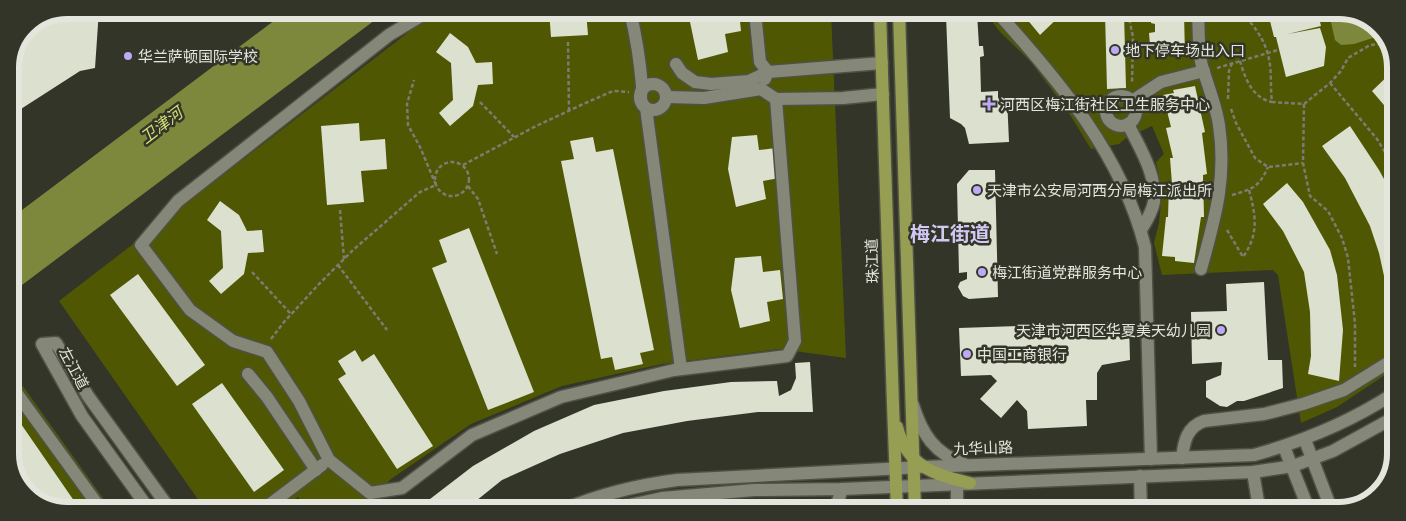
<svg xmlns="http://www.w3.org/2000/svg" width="1406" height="521" font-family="'Titillium Web','Noto Sans SC',sans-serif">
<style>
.green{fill:#505703}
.water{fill:#7e883d}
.building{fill:#dce0cf}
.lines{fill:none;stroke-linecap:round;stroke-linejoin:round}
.minor-casing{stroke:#4f5145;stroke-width:15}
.major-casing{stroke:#4f5145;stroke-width:15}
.path{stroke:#7b7d72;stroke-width:2.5;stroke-dasharray:4 2.5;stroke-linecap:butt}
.minor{stroke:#858878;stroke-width:12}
.major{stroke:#959e52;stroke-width:12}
.poi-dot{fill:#bda9f5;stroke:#333528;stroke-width:2}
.labels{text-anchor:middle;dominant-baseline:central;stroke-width:5;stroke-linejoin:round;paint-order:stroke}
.poi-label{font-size:15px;fill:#e4e6dd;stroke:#333528;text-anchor:start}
.street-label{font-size:15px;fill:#e4e6dd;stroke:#333528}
.water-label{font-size:16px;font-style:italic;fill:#d3e178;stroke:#333528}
.district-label{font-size:20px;font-weight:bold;fill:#d2c9f4;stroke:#333528}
.rim{fill:none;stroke:#e4e6dd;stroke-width:6}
</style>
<rect width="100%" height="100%" fill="#333528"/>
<g class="green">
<polygon points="436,11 831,12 846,358 779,349 662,364 562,386 471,424 391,479 361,509 306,508 298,497 282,508 204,508 59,301"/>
<polygon points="985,12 1358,13 1384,33 1396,63 1394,369 1337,407 1301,423 1278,275 1273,270 1162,275 1154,243 1159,223 1162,192 1156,162 1164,154 1152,126 1126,138 1119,144 1091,149 1067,110 1031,62 1000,32"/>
<polygon points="10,368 110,508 48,508 22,488 10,458"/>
</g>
<g class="water">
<polygon points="287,11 387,11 10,294 10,219"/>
<polygon points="1329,13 1358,13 1385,34 1354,44 1341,45 1335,40"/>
</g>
<g class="building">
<polygon points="67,10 99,10 95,68 80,71 10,116 10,64 27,27"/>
<polygon points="549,11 586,11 588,35 551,37"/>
<polygon points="691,12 739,12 741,31 725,34 728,52 698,60 690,22"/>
<polygon points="1021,12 1064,12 1040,35"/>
<polygon points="977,13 979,46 983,46 984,56 980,57 981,92 998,91 998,98 1007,97 1009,142 969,144 965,128 961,124 950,118 946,15"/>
<polygon points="1105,13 1124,13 1126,88 1107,89"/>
<polygon points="1151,13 1184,13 1185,56 1156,56 1154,45 1150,45 1149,33 1155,32 1155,24 1151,23"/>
<polygon points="1268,13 1318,13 1321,26 1288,34 1320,28 1326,47 1324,66 1286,77 1276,37 1274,37"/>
<polygon points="450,33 468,47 476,63 492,62 493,84 478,85 473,106 450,126 439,113 453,100 451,63 436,52"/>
<polygon points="1396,68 1395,118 1372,91"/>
<polygon points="1195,86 1205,132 1202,133 1207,174 1203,175 1204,217 1201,217 1194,263 1175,261 1175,257 1162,256 1166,217 1168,217 1169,185 1172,184 1170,158 1173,158 1166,128 1171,127 1163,95 1174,93 1173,90"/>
<polygon points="359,123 360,141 385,139 387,169 361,171 364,202 327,205 321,126"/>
<polygon points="1350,126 1379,170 1395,199 1394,330 1392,330 1391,308 1379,253 1370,226 1345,178 1322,146"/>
<polygon points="757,135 759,150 776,148 779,178 763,181 766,199 736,207 728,169 732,137"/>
<polygon points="593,137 596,152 613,149 654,350 640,353 643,364 615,370 612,357 601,359 561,161 574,159 570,141"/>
<polygon points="969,170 995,170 998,297 969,299 963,296 958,287 960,282 967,279 967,272 959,273 957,184"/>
<polygon points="1287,183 1303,202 1330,250 1337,275 1343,330 1339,381 1308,374 1311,356 1310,312 1304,272 1283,231 1263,204"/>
<polygon points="220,201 239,215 247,231 262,230 264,252 248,253 244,274 221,294 209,281 223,268 221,231 207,220"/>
<polygon points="469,228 534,392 488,410 432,268 447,262 439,240"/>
<polygon points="761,256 763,272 780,270 783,299 767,302 770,321 740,328 731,290 735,258"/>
<polygon points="138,274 205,365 177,386 110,295"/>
<polygon points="1264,282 1268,360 1282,360 1283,388 1244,401 1237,401 1227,407 1220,406 1206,397 1206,381 1221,375 1222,362 1192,364 1191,312 1227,311 1226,284"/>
<polygon points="1129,322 1130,360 1102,365 1097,373 1097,400 1086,400 1087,426 1028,429 1027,411 1017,400 1001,418 980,399 997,381 991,375 961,376 959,328"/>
<polygon points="355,350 362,362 374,354 433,446 397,469 338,379 346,374 338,361"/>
<polygon points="810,362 813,412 758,412 687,421 623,433 560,454 502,480 466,509 417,509 473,466 534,431 594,405 664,391 731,382 777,381 779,396 791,390 796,378 795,363"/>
<polygon points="222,383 284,470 254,492 192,404"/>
<polygon points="10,408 79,508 48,508 29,494 17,477 10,458"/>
<polygon points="288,502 293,508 280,508"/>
</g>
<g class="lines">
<g class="minor-casing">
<g id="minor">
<polyline points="429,11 389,35 178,201 141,245 190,310 233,341 267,352 299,401 329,460 370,493 402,488 472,435 561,397 674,370 787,356 795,341 776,99"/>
<path d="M630,11c6,25 10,50 12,75 0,9 -4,14 4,22l35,261"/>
<path d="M997,12c62,69 125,143 148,235l6,212"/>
<path d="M1198,13c1,17 0,37 4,53 6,20 14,39 17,59 8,54 -4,93 -18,144"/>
<polyline points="676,64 682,73 695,82 711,84 749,81 768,72 760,62 755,12"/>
<polyline points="765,79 768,72 882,63"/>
<circle cx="653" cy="97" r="13"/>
<circle cx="1121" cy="111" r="15"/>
<polyline points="667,97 704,98 761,89 776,99 843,98 883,94"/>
<polyline points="1132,101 1161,82 1204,71"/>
<path d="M1128,124c11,23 29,50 26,78 -2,10 -8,20 -13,28"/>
<polyline points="248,374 267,397 316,470"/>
<polyline points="10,384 100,508"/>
<path d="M913,405c9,29 21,48 51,59"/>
<polyline points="1305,440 1332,511"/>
<polyline points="1284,447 1309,510"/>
<path d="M1182,458c2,-17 5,-31 22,-37l60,-7 39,-10 41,-14 50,-31"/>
<polyline points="1253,472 1259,508 1261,511"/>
<polyline points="1140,476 1141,511"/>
<polyline points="148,508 82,416 42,344 56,343 88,396 169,508"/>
<polyline points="265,508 322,465"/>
<path d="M565,509c36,-15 73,-24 112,-29l246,-13 331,-12c50,-14 96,-33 139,-61"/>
<polyline points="611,509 662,498 754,490 842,489 1253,472 1293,466 1333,451 1393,418"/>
<polyline points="835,510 842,489"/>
<polyline points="957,510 957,484"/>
<polyline points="1187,511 1294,507 1306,503"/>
</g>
</g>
<g class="major-casing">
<g id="major">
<polyline points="880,12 893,405 897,510"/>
<polyline points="899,12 915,510"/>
<path d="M897,427c10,39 37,48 73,56"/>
</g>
</g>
<g class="path">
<polyline points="1128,13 1133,37 1132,84"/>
<path d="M1241,13c13,11 25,29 28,46 3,14 1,29 3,43l32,2 26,-21 11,-12 7,-13 22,-13 18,-2"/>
<polyline points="568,42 569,110"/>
<path d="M1240,61c5,17 12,37 32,41"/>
<polyline points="1217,68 1278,50"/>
<polyline points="1330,83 1377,139 1395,169"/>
<polyline points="1228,99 1229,71 1232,63"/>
<polyline points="480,102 514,137"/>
<polyline points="1304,104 1303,163 1310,196 1328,211 1342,238 1348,258 1355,324 1355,367"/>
<polyline points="1231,109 1236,123 1255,158 1268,167 1303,163"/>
<circle cx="452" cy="179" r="17"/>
<polyline points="463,165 536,126 581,105 613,91 629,92"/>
<polyline points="468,186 478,199 497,254"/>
<path d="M1232,195c21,-6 27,-8 36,-28"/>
<polyline points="340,210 344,259"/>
<path d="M1227,230l16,27c16,-23 13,-41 6,-67"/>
<polyline points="338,265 387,330"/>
<polyline points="252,272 291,314"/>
<polyline points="271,339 284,322 319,284 353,250 420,192 436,185 420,147 408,125 407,104 414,80"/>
</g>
<use href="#minor" class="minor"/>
<use href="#major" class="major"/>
</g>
<g class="poi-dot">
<circle cx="1115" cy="50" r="5"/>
<circle cx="128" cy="56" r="5"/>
<path d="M986.5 96.5h5v5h5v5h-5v5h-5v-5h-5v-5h5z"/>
<circle cx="977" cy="190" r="5"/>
<circle cx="982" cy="272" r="5"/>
<circle cx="1221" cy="330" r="5"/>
<circle cx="967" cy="354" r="5"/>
</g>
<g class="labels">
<g class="poi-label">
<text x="1125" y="50">地下停车场出入口</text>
<text x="138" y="56">华兰萨顿国际学校</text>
<text x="1000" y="104">河西区梅江街社区卫生服务中心</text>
<text x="987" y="190">天津市公安局河西分局梅江派出所</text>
<text x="992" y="272">梅江街道党群服务中心</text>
<text x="1211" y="330" text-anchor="end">天津市河西区华夏美天幼儿园</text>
<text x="977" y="354">中国工商银行</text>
</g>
<g class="street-label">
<text transform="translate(872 261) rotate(-92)">珠江道</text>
<text transform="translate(74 368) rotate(62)">左江道</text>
<text transform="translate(983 448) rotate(-2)">九华山路</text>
</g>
<g class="water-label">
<text transform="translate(161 125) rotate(-37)">卫津河</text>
</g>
<g class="district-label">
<text x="950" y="233">梅江街道</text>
</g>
</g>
<path d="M0 0H1406V521H0ZM67 19H1339A48 48 0 0 1 1387 67V454A48 48 0 0 1 1339 502H67A48 48 0 0 1 19 454V67A48 48 0 0 1 67 19Z" fill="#333528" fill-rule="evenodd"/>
<path class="rim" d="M67 19H1339A48 48 0 0 1 1387 67V454A48 48 0 0 1 1339 502H67A48 48 0 0 1 19 454V67A48 48 0 0 1 67 19Z"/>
</svg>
